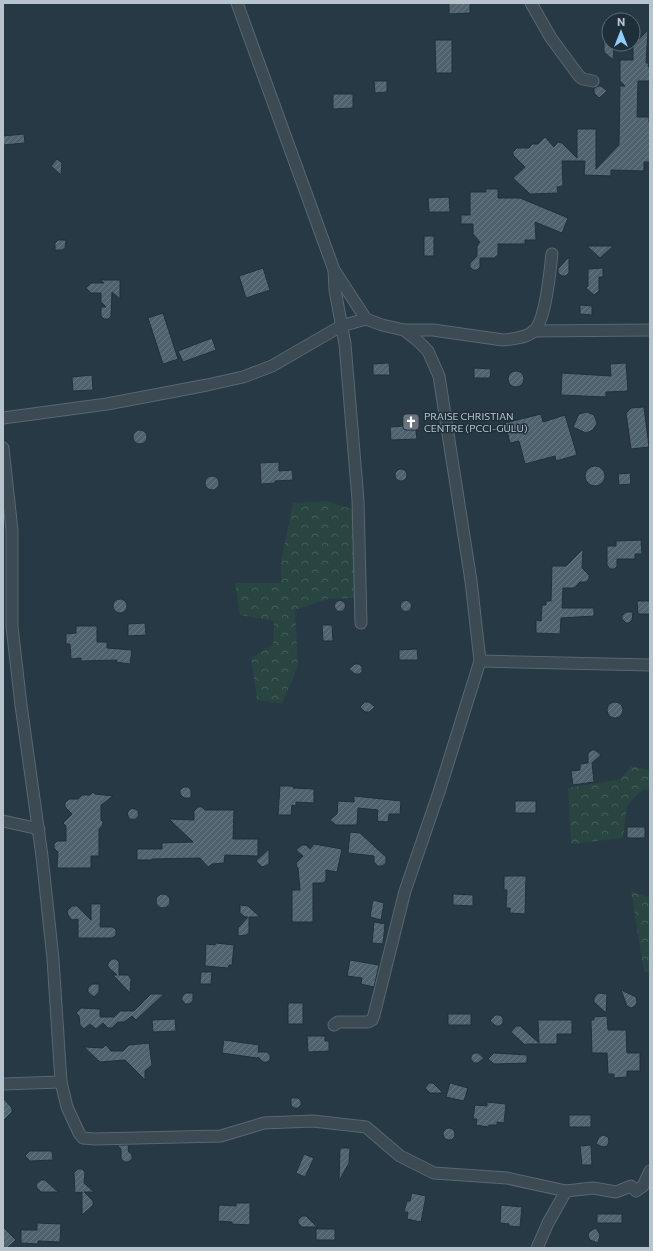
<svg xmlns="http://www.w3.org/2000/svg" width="653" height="1251" font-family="Commissioner,sans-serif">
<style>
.forest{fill:url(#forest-crowns)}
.building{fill:url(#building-hatch);stroke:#21313b}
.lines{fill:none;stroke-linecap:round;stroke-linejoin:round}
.street-casing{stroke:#596771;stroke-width:13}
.street{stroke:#3b4a53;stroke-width:11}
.labels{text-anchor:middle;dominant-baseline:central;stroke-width:3;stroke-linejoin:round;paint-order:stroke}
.poi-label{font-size:10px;fill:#b8c4cd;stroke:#1f2f39;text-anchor:start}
</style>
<defs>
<pattern id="forest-crowns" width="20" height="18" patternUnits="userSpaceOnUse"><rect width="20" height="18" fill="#284542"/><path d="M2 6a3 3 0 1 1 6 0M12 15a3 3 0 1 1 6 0" fill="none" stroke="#455e5c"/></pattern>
<pattern id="building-hatch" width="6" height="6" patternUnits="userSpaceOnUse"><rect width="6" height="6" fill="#4f636f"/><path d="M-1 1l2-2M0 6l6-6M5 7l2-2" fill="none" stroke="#667882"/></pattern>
</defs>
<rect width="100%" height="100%" fill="#263944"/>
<g class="forest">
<polygon points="327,501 354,510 354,598 328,599 295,610 298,666 282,704 257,700 251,658 273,644 274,621 240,615 235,583 281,583 281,561 293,503"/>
<polygon points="631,766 650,770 650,790 642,790 627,806 623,838 571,844 568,788 620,779"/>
<polygon points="631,891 650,898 650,973 644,972"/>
</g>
<g class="building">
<polygon points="449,3 470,3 470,13 449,14"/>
<polygon points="648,30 646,63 649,63 648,67 650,67 650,81 638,81 637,117 649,117 649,122 650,122 650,162 644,162 644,171 611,170 611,176 584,175 585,161 562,161 563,186 557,187 558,193 530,194 513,178 525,167 513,155 513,152 517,148 529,148 532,144 538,144 545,137 554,147 558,142 562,143 577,158 577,129 596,129 596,169 619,145 620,86 625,86 620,81 620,60 633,60 633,45"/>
<polygon points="604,38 614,48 613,60 604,52"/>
<polygon points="435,40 452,40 452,73 436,73"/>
<polygon points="374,81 387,81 387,92 375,93"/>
<polygon points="598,86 601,86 607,91 599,98 594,93 594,89"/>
<polygon points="333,94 353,94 353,108 333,109"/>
<polygon points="24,134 25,143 3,145 3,136"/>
<polygon points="57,159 62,163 61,175 51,166"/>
<polygon points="486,189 498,189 498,198 520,198 568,218 562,233 535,222 536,240 525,240 525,244 498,244 498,255 494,258 480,258 480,267 477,270 473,270 470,267 470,263 477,256 477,246 480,242 473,234 473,224 461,224 461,215 470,215 470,192 486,192"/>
<polygon points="449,197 450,212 429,212 428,198"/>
<rect x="424" y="236" width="10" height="20"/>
<polygon points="58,240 66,240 65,248 62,250 55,250 55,243"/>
<polygon points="587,246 613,246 600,258"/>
<polygon points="569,257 569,273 565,276 562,276 558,273 558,269"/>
<polygon points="263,268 270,290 246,298 239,276"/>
<polygon points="603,268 603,277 599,277 599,291 594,295 586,288 588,286 588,269"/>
<polygon points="100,280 120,280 120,299 112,292 111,316 108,319 104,319 101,316 101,307 106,307 101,302 101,293 91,293 86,288 91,283 104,283"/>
<polygon points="580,305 592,306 592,315 580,314"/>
<polygon points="163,313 178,359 163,364 148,318"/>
<polygon points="212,338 216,350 183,362 178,351"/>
<polygon points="389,363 390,375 373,375 373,364"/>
<polygon points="626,363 628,391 606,392 606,397 561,395 562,373 611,376 610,364"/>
<polygon points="474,368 491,369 490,378 474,378"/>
<circle cx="516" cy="379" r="8"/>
<polygon points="92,375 93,390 73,391 72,377"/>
<polygon points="644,407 649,447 631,449 626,413 631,408"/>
<polygon points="587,412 594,415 597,423 593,430 586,433 573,427 579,414"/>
<polygon points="541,414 543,422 565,415 577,455 556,461 555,456 525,464 519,441 510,443 505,423"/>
<polygon points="404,422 415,422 417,439 391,440 390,427 404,426"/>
<circle cx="140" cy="437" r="7"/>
<polygon points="279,462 279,471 292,470 293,480 275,481 275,483 261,484 260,463"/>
<circle cx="595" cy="476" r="10"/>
<circle cx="401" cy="475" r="6"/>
<polygon points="630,473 631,484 619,485 618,474"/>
<circle cx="212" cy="483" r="7"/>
<polygon points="641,540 642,554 635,554 635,559 617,559 617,566 614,569 610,569 607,565 607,546 616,546 616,541"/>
<polygon points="583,549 582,568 589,575 589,579 586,582 580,582 574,588 563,588 562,608 594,608 594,616 561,618 560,634 536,633 536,620 541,621 542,605 546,605 546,601 551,601 552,566 566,566"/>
<circle cx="120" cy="606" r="7"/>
<circle cx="406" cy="606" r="5.5"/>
<circle cx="340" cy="606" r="5.5"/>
<polygon points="637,601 650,601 650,614 638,614"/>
<polygon points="626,612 633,612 632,620 629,623 626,623 622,619 622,616"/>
<polygon points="145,623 146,635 128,636 128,624"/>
<polygon points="322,625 332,625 333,641 323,641"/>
<polygon points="76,626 97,626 97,642 107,642 107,648 132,650 130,664 116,662 117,660 81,661 81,658 71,659 70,644 66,644 66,634 76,633"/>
<polygon points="417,649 418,660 399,660 399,650"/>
<polygon points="355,664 359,664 362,667 362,672 359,674 355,674 349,669"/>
<polygon points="365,702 369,702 375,707 369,712 365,712 360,707"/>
<circle cx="615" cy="710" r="8"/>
<polygon points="592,750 595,750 601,755 592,763 594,782 573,785 571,771 580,770 580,764 588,763 588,753"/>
<polygon points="280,786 293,786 293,788 314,789 314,803 296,802 296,806 292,805 291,815 278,815"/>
<polygon points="184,787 188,787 191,790 191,798 184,798 180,794 180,790"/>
<polygon points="93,792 95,794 113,796 101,805 101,820 103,822 102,826 99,829 99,856 91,856 91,868 57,868 58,852 54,848 54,844 57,841 66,841 66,826 63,823 72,814 65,807 65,803 69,799 78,799 82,795 90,795"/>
<polygon points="354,796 401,801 400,814 389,814 388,822 377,821 378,810 358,808 357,825 336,825 330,820 337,814 338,801 354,802"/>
<rect x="515" y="801" width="21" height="12"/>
<polygon points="198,807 202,807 205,810 234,810 233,839 258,839 258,856 225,855 224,863 212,864 208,867 200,858 152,859 152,860 137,860 137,849 162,849 162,843 193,842 169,819 194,820 194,811"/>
<circle cx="133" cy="814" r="5.5"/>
<rect x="627" y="827" width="18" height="11"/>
<polygon points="350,832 360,833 386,857 386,863 382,866 378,866 374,862 374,856 348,853"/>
<polygon points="314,844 342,849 337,872 326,870 326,880 323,883 313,883 313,922 292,922 292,890 300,890 298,868 297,867 296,863 303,856 296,850 302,845 306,845 310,849"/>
<polygon points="269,849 269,864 265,866 262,867 256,861"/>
<polygon points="504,876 526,876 525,914 510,913 510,908 506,908 507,890 504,890"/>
<polygon points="453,894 473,895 473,906 453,905"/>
<circle cx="163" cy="901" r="7"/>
<polygon points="373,900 384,903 381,920 370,917"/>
<polygon points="91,904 101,904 100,927 113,927 116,930 116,935 112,938 78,938 78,919 72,920 68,915 67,911 72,906 77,906 91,920"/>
<polygon points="240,905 248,906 260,917 249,917 249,933 246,935 238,936 238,928 248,917 245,917 240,913"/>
<polygon points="374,922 385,924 383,944 372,943"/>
<polygon points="216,943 234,945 232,965 229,965 228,968 205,966 206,944 215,945"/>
<polygon points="112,959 116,959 119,962 119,975 128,975 131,979 130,993 113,975 117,975 108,967 108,963"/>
<polygon points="350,960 379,965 374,987 361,984 362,978 347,976"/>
<polygon points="201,972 212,972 211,984 200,984"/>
<polygon points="92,984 99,984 99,992 94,997 88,992 88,988"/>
<polygon points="621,990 636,997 637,1002 635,1006 631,1008 627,1006"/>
<polygon points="185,993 193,993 193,1001 189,1004 185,1004 182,1000 182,997"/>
<polygon points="598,993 607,994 606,1013 594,1002 594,998"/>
<polygon points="151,994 164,994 136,1020 132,1016 124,1022 118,1022 112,1028 108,1028 103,1023 96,1029 90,1024 84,1029 80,1025 79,1016 76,1013 81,1008 100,1009 100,1017 114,1017 120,1011 134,1011"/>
<rect x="288" y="1003" width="15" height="21"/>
<rect x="448" y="1014" width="23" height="11"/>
<polygon points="495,1015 500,1015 503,1018 503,1023 499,1026 496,1026 490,1021"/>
<polygon points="607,1016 608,1030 626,1030 627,1053 640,1053 640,1071 627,1071 627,1077 614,1078 614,1074 608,1074 607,1053 592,1053 591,1020 594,1020 594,1017"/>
<polygon points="175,1019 176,1031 153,1032 152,1020"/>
<polygon points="538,1020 572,1020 572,1034 557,1034 557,1044 527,1044 525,1045 511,1032 516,1026 520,1026 539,1043"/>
<polygon points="307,1036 325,1036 325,1041 329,1041 329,1051 308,1052"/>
<polygon points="224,1040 259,1045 258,1052 267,1052 270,1055 270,1060 267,1062 263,1062 258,1057 257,1058 222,1053"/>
<polygon points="149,1043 152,1065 145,1071 145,1080 125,1060 100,1062 84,1047 103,1048 106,1045 111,1051 123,1051 129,1045"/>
<polygon points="474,1053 478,1053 484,1058 478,1063 475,1063 471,1060 471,1056"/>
<polygon points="494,1053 527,1055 527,1063 494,1064 488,1059"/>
<polygon points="429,1083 433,1083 443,1093 430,1093 425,1088"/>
<polygon points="450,1083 468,1088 464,1101 446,1097"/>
<polygon points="3,1098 12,1108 12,1112 3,1121"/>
<polygon points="291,1098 298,1098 301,1101 301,1105 298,1108 294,1108 291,1105"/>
<polygon points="487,1102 506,1104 504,1123 497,1122 497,1125 489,1125 488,1127 476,1125 477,1119 473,1119 475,1105 487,1106"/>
<rect x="569" y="1115" width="22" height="12"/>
<circle cx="449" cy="1134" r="6"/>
<polygon points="603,1135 608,1137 609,1142 607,1146 603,1147 596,1144 599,1137"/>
<polygon points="117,1145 129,1145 128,1151 132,1155 132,1159 128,1162 125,1162 121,1159 121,1149"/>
<polygon points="591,1145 592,1165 582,1165 580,1146"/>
<polygon points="340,1148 350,1148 349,1163 339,1181"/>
<polygon points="30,1151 52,1151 53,1160 30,1161 25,1156"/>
<polygon points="304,1154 314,1158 305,1177 296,1173"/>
<polygon points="78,1169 82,1169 85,1172 84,1183 94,1192 84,1192 93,1201 93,1205 82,1215 82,1192 75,1193 74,1173"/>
<polygon points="41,1180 45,1180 58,1192 41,1192 37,1188 36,1184"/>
<polygon points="412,1193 426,1196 421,1222 407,1219 408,1212 404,1212 407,1201 410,1201"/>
<polygon points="236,1203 250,1203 250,1225 232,1224 232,1222 218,1221 219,1205 236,1206"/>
<polygon points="501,1205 522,1207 520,1227 509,1226 509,1224 500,1223"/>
<rect x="597" y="1214" width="25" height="9"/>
<polygon points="302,1216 306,1216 317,1227 302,1227 298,1223 298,1220"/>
<polygon points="37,1223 61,1224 60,1242 38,1241 38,1244 21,1243 21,1230 37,1230"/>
<polygon points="3,1227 16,1240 7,1248 3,1248"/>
<polygon points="596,1228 600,1235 598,1243 590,1240 588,1236 589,1232"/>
<rect x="316" y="1229" width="19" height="11"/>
</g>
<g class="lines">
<g class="street-casing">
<g id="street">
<polyline points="237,3 334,270 366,319 382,325 404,330 418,341 428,351 439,376 471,581 480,661 439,792 405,891 374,1015 372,1020 368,1022 338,1022 334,1025"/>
<polyline points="531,3 551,38 579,76 583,79 593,81"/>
<polyline points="334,270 335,290 345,344 358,500 361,623"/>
<path d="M404,330h29l70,10c10,-1 22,-2 30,-8 13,-10 17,-62 19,-78"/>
<polyline points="533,331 650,330"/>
<polyline points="3,418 107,404 207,385 243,377 272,366 341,326 366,319"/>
<polyline points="3,448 12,530 12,627 21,705 42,856 53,959 61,1082 67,1107 79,1133 83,1138 95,1139 221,1136 264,1123 313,1121 366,1127 400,1156 434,1173 507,1178 566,1191 593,1188 616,1192 631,1186 636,1191 643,1186 650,1171"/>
<polyline points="480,661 650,665"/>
<polyline points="3,821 39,829"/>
<polyline points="3,1084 61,1082"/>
<polyline points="537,1248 548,1223 566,1191"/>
</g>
</g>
<use href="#street" class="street"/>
</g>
<defs>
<g id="church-square" transform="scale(0.9)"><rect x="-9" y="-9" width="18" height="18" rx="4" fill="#6b7280" stroke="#1f2f39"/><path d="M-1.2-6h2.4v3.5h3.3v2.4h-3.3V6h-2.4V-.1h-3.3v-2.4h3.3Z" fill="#fff"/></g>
</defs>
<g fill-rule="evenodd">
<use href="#church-square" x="411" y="422"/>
</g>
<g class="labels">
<g class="poi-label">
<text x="424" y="416">PRAISE CHRISTIAN<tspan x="424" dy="12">CENTRE (PCCI-GULU)</tspan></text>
</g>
</g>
<rect width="653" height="1251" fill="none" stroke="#b8c4cd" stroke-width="8"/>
<g transform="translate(621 32)"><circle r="19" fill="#1f2f39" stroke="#5c6b74"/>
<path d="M0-3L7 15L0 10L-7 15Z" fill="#8fcffb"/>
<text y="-6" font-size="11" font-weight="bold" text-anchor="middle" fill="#b8c4cd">N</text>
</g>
</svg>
